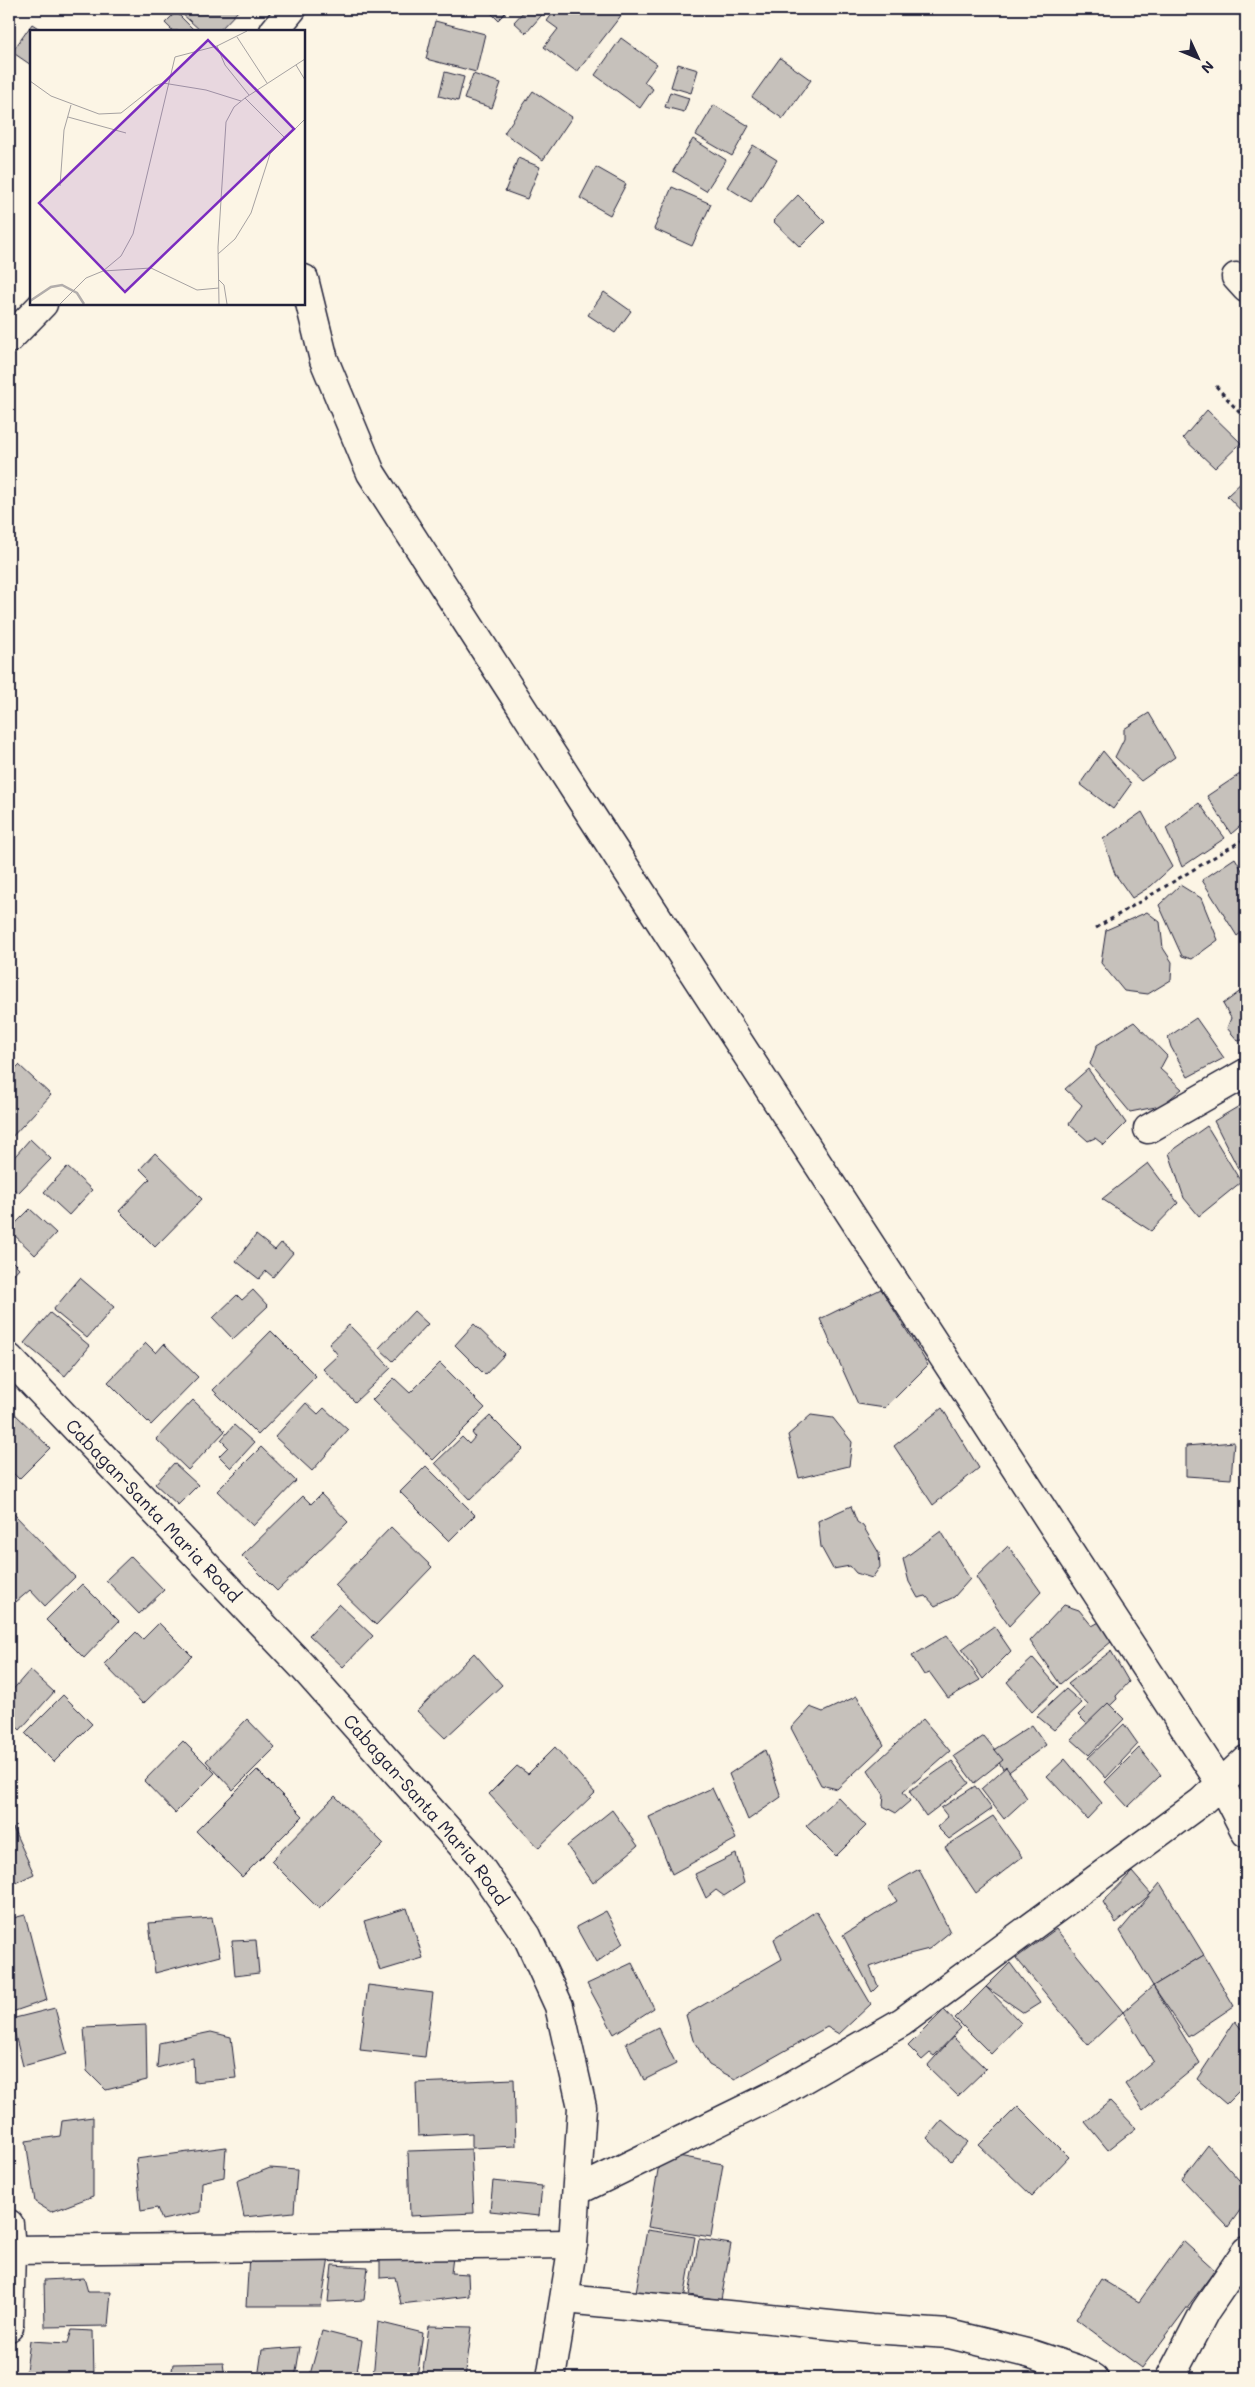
<svg xmlns="http://www.w3.org/2000/svg" width="1255" height="2387" font-family="Mali,sans-serif">
<style>
.building{fill:#c6c1bb;stroke:#22223b}
.lines{fill:none;stroke-linecap:round;stroke-linejoin:round}
.minor-casing{stroke:#22223b;stroke-width:31}
.primary-casing{stroke:#22223b;stroke-width:31}
.path{stroke:#22223b;stroke-width:3;stroke-dasharray:4 4;stroke-linecap:butt}
.minor{stroke:#fcf5e5;stroke-width:28}
.primary{stroke:#fcf5e5;stroke-width:28}
.labels{text-anchor:middle;dominant-baseline:central;stroke-width:4;stroke-linejoin:round;paint-order:stroke}
.street-label{font-size:18px;fill:#22223b;stroke:#fcf5e5}
.inset-river{fill:none;stroke:#b2adab;stroke-width:2.5}
.inset-road{fill:none;stroke:#a5a1a1;stroke-width:1}
.view{fill:#7b2cbf;fill-opacity:0.15;stroke:#7b2cbf;stroke-width:2.5}
.inset-edge{fill:none;stroke:#22223b;stroke-width:2.5}
</style>
<rect width="100%" height="100%" fill="#fcf5e5"/>
<filter id="ink" filterUnits="userSpaceOnUse"><feTurbulence type="fractalNoise" baseFrequency=".02" numOctaves="2"/><feDisplacementMap in="SourceGraphic" scale="10" xChannelSelector="R" yChannelSelector="G"/><feConvolveMatrix kernelMatrix="1 2 1 2 8 2 1 2 1" color-interpolation-filters="sRGB"/></filter>
<g filter="url(#ink)">
<g class="building">
<polygon points="181,9 240,9 219,31 201,31 179,11"/>
<polygon points="487,9 509,9 498,20"/>
<polygon points="526,9 547,9 526,33 514,22"/>
<polygon points="556,9 626,9 577,72 544,47 558,29 547,21"/>
<polygon points="176,12 195,31 173,31 165,23"/>
<polygon points="435,21 485,34 476,72 426,59"/>
<polygon points="32,24 43,31 31,31 31,65 12,52"/>
<polygon points="621,38 657,64 644,82 653,89 640,108 595,75"/>
<polygon points="780,58 811,80 783,119 752,97"/>
<polygon points="678,64 698,70 691,93 671,87"/>
<polygon points="445,72 464,77 458,101 439,96"/>
<polygon points="473,74 501,83 492,108 464,99"/>
<polygon points="533,91 572,117 543,160 504,133"/>
<polygon points="670,92 689,98 684,112 665,107"/>
<polygon points="714,105 749,126 732,156 696,135"/>
<polygon points="693,139 726,160 706,191 673,171"/>
<polygon points="753,145 777,160 751,202 727,187"/>
<polygon points="518,158 540,167 527,199 505,191"/>
<polygon points="596,167 626,184 610,215 580,198"/>
<polygon points="672,187 711,204 692,246 654,229"/>
<polygon points="798,195 825,222 800,247 773,221"/>
<polygon points="604,292 631,311 615,333 588,315"/>
<polygon points="1207,410 1241,443 1215,468 1183,438"/>
<polygon points="1246,478 1246,516 1227,496"/>
<polygon points="1149,713 1175,757 1141,781 1115,757 1124,739 1124,729"/>
<polygon points="1103,751 1131,784 1113,809 1080,784"/>
<polygon points="1246,770 1246,821 1231,834 1207,796"/>
<polygon points="1199,803 1225,838 1182,867 1166,828"/>
<polygon points="1142,812 1172,867 1151,886 1132,898 1115,874 1103,839"/>
<polygon points="1235,858 1246,877 1246,929 1237,936 1202,880"/>
<polygon points="1180,885 1201,898 1218,940 1192,959 1182,956 1159,905"/>
<polygon points="1147,912 1160,922 1163,948 1172,962 1171,980 1148,994 1124,991 1101,963 1106,930"/>
<polygon points="1246,987 1246,1039 1238,1041 1227,1028 1231,1018 1223,1004"/>
<polygon points="1196,1018 1224,1058 1188,1077 1171,1047 1168,1037"/>
<polygon points="1134,1022 1167,1056 1160,1069 1182,1089 1161,1106 1130,1112 1090,1064 1097,1045"/>
<polygon points="19,1065 51,1095 9,1140 9,1075"/>
<polygon points="1088,1069 1126,1123 1104,1145 1095,1138 1088,1141 1069,1124 1082,1105 1065,1089"/>
<polygon points="1246,1102 1246,1178 1243,1178 1214,1121"/>
<polygon points="1207,1126 1241,1182 1199,1216 1184,1198 1169,1153"/>
<polygon points="30,1139 51,1159 18,1193 9,1184 9,1163"/>
<polygon points="155,1153 202,1199 155,1247 119,1211 150,1179 140,1169"/>
<polygon points="1148,1163 1178,1203 1151,1231 1102,1199"/>
<polygon points="67,1167 92,1190 69,1215 44,1192"/>
<polygon points="30,1209 56,1233 35,1255 9,1230"/>
<polygon points="256,1235 275,1250 281,1243 293,1253 273,1277 266,1271 259,1279 236,1261"/>
<polygon points="9,1258 19,1268 9,1279"/>
<polygon points="80,1278 114,1307 87,1338 53,1310"/>
<polygon points="881,1289 928,1365 885,1408 858,1404 820,1319"/>
<polygon points="253,1290 268,1306 233,1339 213,1318 237,1295 242,1300"/>
<polygon points="414,1311 428,1324 393,1361 379,1348"/>
<polygon points="50,1313 90,1346 65,1376 24,1343"/>
<polygon points="474,1324 505,1354 485,1375 455,1345"/>
<polygon points="349,1325 391,1368 355,1402 323,1369 338,1355 329,1344"/>
<polygon points="271,1331 316,1376 258,1435 213,1390"/>
<polygon points="146,1343 156,1353 164,1344 198,1377 151,1425 108,1382"/>
<polygon points="440,1363 485,1408 433,1460 372,1400 394,1378 410,1393"/>
<polygon points="193,1400 225,1431 188,1470 156,1439"/>
<polygon points="306,1403 318,1414 324,1408 348,1430 312,1471 275,1437"/>
<polygon points="942,1408 979,1468 933,1505 894,1446"/>
<polygon points="11,1410 50,1448 19,1479 9,1469 9,1412"/>
<polygon points="811,1415 833,1418 852,1442 849,1466 799,1478 788,1435"/>
<polygon points="490,1416 523,1449 470,1500 435,1463 462,1437 469,1444 475,1437 472,1433"/>
<polygon points="234,1425 254,1443 231,1468 219,1456 228,1447 221,1440"/>
<polygon points="1234,1442 1231,1479 1186,1476 1186,1446"/>
<polygon points="261,1447 296,1481 253,1526 217,1491"/>
<polygon points="174,1463 198,1485 178,1505 155,1484"/>
<polygon points="426,1466 475,1515 449,1541 400,1492"/>
<polygon points="321,1494 348,1522 277,1591 242,1556 303,1496 311,1504"/>
<polygon points="851,1506 857,1522 863,1526 879,1553 880,1567 872,1578 856,1573 850,1566 833,1569 821,1547 818,1521"/>
<polygon points="13,1513 75,1577 45,1606 30,1590 16,1602 9,1595 9,1517"/>
<polygon points="391,1527 432,1567 376,1625 335,1585"/>
<polygon points="941,1531 970,1579 954,1597 935,1606 926,1596 918,1598 909,1582 903,1559"/>
<polygon points="1008,1546 1041,1592 1009,1626 976,1577"/>
<polygon points="131,1556 164,1590 139,1614 106,1580"/>
<polygon points="82,1584 119,1621 84,1658 46,1620"/>
<polygon points="339,1604 373,1636 343,1667 309,1635"/>
<polygon points="1064,1605 1079,1610 1092,1626 1103,1620 1117,1637 1060,1684 1030,1641"/>
<polygon points="159,1623 192,1656 143,1704 104,1664 136,1632 143,1639"/>
<polygon points="994,1626 1011,1651 983,1679 962,1649"/>
<polygon points="947,1635 980,1680 948,1698 930,1673 924,1675 912,1656"/>
<polygon points="1111,1651 1129,1682 1116,1696 1117,1699 1089,1726 1078,1715 1088,1705 1068,1684"/>
<polygon points="474,1653 502,1685 445,1738 417,1711"/>
<polygon points="1033,1658 1058,1687 1032,1712 1007,1682"/>
<polygon points="30,1670 54,1692 20,1730 9,1719 9,1694"/>
<polygon points="1066,1689 1082,1703 1054,1730 1037,1716"/>
<polygon points="63,1695 92,1724 54,1762 25,1733"/>
<polygon points="857,1696 884,1745 837,1789 821,1785 791,1728 810,1707 823,1712"/>
<polygon points="1108,1703 1124,1719 1089,1755 1071,1739"/>
<polygon points="247,1719 275,1748 233,1790 206,1761"/>
<polygon points="923,1719 950,1751 903,1792 910,1801 896,1813 883,1806 884,1795 868,1770"/>
<polygon points="1124,1724 1138,1744 1106,1778 1088,1758"/>
<polygon points="1032,1725 1046,1745 1006,1774 992,1751"/>
<polygon points="984,1736 1003,1760 974,1783 954,1756"/>
<polygon points="183,1741 215,1773 175,1813 144,1781"/>
<polygon points="555,1747 595,1793 538,1848 489,1794 517,1766 528,1774"/>
<polygon points="1139,1748 1161,1775 1128,1807 1105,1782"/>
<polygon points="765,1750 781,1797 748,1820 729,1774"/>
<polygon points="1065,1759 1102,1803 1087,1819 1047,1776"/>
<polygon points="952,1761 969,1783 926,1816 909,1791"/>
<polygon points="1006,1767 1027,1798 1004,1819 981,1789"/>
<polygon points="257,1770 303,1816 242,1877 196,1831"/>
<polygon points="975,1786 992,1809 949,1839 937,1827 948,1817 941,1808"/>
<polygon points="712,1788 736,1839 672,1874 649,1817"/>
<polygon points="335,1796 384,1844 319,1909 271,1861"/>
<polygon points="838,1797 866,1826 836,1856 806,1826"/>
<polygon points="612,1810 638,1846 593,1883 567,1846"/>
<polygon points="993,1816 1022,1857 976,1893 945,1847"/>
<polygon points="13,1828 34,1874 9,1886 9,1830"/>
<polygon points="736,1854 744,1883 724,1896 716,1890 706,1898 695,1874"/>
<polygon points="919,1869 950,1932 929,1949 897,1957 870,1967 878,1986 872,1992 843,1935 897,1901 888,1887"/>
<polygon points="1132,1872 1151,1894 1116,1923 1103,1902"/>
<polygon points="1160,1883 1204,1955 1153,1986 1120,1931"/>
<polygon points="407,1908 423,1958 380,1971 364,1921"/>
<polygon points="606,1911 623,1943 596,1963 576,1927"/>
<polygon points="816,1911 871,2004 839,2034 827,2027 735,2079 709,2065 693,2040 686,2015 782,1959 774,1939"/>
<polygon points="25,1915 47,2000 9,2013 9,1919"/>
<polygon points="212,1918 220,1956 155,1973 149,1923"/>
<polygon points="1056,1929 1123,2012 1088,2045 1016,1958"/>
<polygon points="256,1940 259,1973 235,1976 232,1941"/>
<polygon points="1204,1955 1234,2006 1188,2037 1153,1986"/>
<polygon points="632,1963 654,2008 614,2034 587,1984"/>
<polygon points="1010,1963 1040,2003 1024,2013 986,1987"/>
<polygon points="368,1985 433,1993 425,2057 360,2050"/>
<polygon points="1153,1986 1200,2063 1143,2110 1125,2084 1153,2061 1123,2012"/>
<polygon points="986,1987 1021,2023 991,2054 955,2018"/>
<polygon points="55,2008 67,2054 23,2066 11,2019"/>
<polygon points="944,2010 961,2028 934,2056 930,2053 922,2060 908,2046"/>
<polygon points="1235,2021 1246,2035 1246,2084 1226,2104 1197,2079"/>
<polygon points="146,2025 147,2080 106,2090 87,2071 84,2028"/>
<polygon points="658,2027 676,2064 644,2080 626,2043"/>
<polygon points="211,2032 231,2037 236,2078 194,2082 193,2058 157,2068 159,2043"/>
<polygon points="953,2037 986,2069 958,2096 927,2066"/>
<polygon points="514,2079 516,2146 472,2148 472,2133 418,2136 416,2083"/>
<polygon points="1110,2101 1136,2128 1108,2150 1085,2122"/>
<polygon points="1018,2106 1069,2157 1032,2196 979,2145"/>
<polygon points="93,2117 93,2196 51,2212 35,2202 26,2141 60,2136 62,2121"/>
<polygon points="942,2120 968,2142 951,2161 927,2138"/>
<polygon points="1208,2145 1246,2188 1246,2202 1228,2227 1182,2179"/>
<polygon points="226,2147 224,2177 202,2182 201,2212 162,2220 157,2208 141,2211 136,2159"/>
<polygon points="471,2149 474,2213 410,2216 408,2151"/>
<polygon points="661,2153 723,2164 711,2237 648,2227"/>
<polygon points="270,2168 297,2170 294,2212 244,2217 237,2181"/>
<polygon points="493,2181 542,2186 539,2216 490,2211"/>
<polygon points="647,2230 695,2237 684,2299 636,2292"/>
<polygon points="699,2239 731,2244 721,2300 689,2295"/>
<polygon points="1183,2241 1215,2270 1142,2368 1076,2319 1101,2279 1139,2302"/>
<polygon points="249,2255 329,2258 321,2306 246,2306"/>
<polygon points="380,2256 453,2257 451,2273 468,2274 469,2296 401,2304 395,2277 380,2278"/>
<polygon points="332,2265 368,2267 364,2300 328,2302"/>
<polygon points="84,2278 88,2292 111,2292 108,2326 45,2327 44,2280"/>
<polygon points="378,2322 423,2333 417,2378 373,2378"/>
<polygon points="429,2326 472,2327 465,2378 422,2378"/>
<polygon points="72,2330 93,2331 94,2378 25,2378 30,2341 68,2343"/>
<polygon points="322,2331 362,2341 356,2378 309,2378"/>
<polygon points="300,2347 295,2378 258,2378 262,2350"/>
<polygon points="223,2363 225,2378 171,2378 173,2364"/>
</g>
<g class="lines">
<g class="minor-casing">
<g id="minor">
<polyline points="274,31 292,9"/>
<polyline points="1236,277 1246,288"/>
<polyline points="304,279 324,360 371,473 580,798 1221,1784 1246,1833"/>
<polyline points="9,339 43,304"/>
<polyline points="1148,1129 1246,1073"/>
<polyline points="577,2191 784,2090 902,2022 1201,1802 1246,1760"/>
<polyline points="9,2224 11,2250 9,2327"/>
<polyline points="11,2250 573,2244"/>
<polyline points="566,2299 871,2329 949,2334 1031,2354 1076,2369 1094,2378"/>
<polyline points="1170,2378 1205,2311 1246,2251"/>
</g>
</g>
<g class="primary-casing">
<g id="primary">
<path id="s1" d="M9,1358l294,309 172,193 52,76 32,70 23,101 -9,137 -22,134"/>
</g>
</g>
<g class="path">
<polyline points="1216,386 1246,420"/>
<polyline points="1096,928 1246,838"/>
</g>
<use href="#minor" class="minor"/>
<use href="#primary" class="primary"/>
</g>
</g>
<g class="labels">
<g class="street-label">
<text stroke="none"><textPath href="#s1" startOffset="210">Cabagan-Santa Maria Road</textPath></text>
<text stroke="none"><textPath href="#s1" startOffset="615">Cabagan-Santa Maria Road</textPath></text>
</g>
</g>
<g transform="translate(30 30)">
<rect width="275" height="275" fill="#fcf5e5"/>
<path class="inset-river" d="M0,271l21,-14 11,-2 15,8 7,11"/>
<path class="inset-road" d="M207,7l30,46M187,16l8,19 24,30M266,35l9,15M0,51l21,15 48,18 22,-1 34,-27 8,-3 43,7 35,11M215,68l39,39M38,87l58,16M30,156l4,-56 7,-25M188,224l17,-15 16,-26 19,-59 35,-35M73,241l18,-15 12,-22 42,-177 42,-11 30,-15M189,250l5,5 3,19M30,274l26,-26 17,-7 48,-3 46,22 22,-2M189,274l-1,-57 8,-125 8,-15 11,-9 60,-39"/>
<path class="view" d="M178,10l86,89 -169,163 -86,-89z"/>
<rect width="275" height="275" class="inset-edge"/>
</g>
<rect width="1255" height="2387" fill="none" stroke="#fcf5e5" stroke-width="30"/>
<rect x="15" y="15" width="1225" height="2357" fill="none" stroke="#22223b" stroke-width="2" filter="url(#ink)"/>
<g transform="translate(1198 58) rotate(134)" stroke="#fcf5e5" stroke-width="4" paint-order="stroke">
<path d="M0-4L9 19L0 12L-9 19Z" fill="#22223b"/>
<text y="-8" font-size="14" font-weight="bold" text-anchor="middle" fill="#22223b">N</text>
</g>
</svg>
